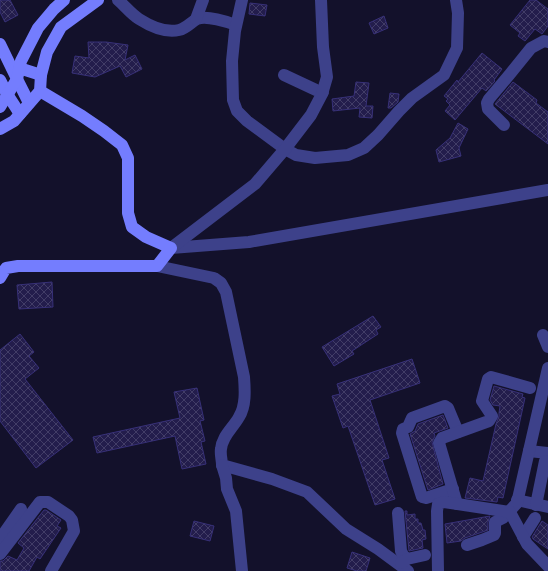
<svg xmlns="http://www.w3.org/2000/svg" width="548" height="571" font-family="Inter,sans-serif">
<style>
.building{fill:url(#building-cross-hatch);stroke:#373078}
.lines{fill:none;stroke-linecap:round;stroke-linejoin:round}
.street{stroke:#3d418a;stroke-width:12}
.secondary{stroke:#747dfe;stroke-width:12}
</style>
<defs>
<pattern id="building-cross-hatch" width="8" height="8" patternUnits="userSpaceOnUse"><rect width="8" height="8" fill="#231d4c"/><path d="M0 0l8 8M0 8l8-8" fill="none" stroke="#423d67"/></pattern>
</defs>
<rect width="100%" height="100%" fill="#13112b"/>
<g class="building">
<polygon points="0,0 10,0 18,15 5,22 0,12"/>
<polygon points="530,0 536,0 548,9 548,26 542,34 535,29 525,41 518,36 520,33 510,25"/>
<polygon points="250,3 267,5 265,16 249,14"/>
<polygon points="384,16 388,28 374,34 369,23"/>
<polygon points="88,42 106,42 128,45 125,60 135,55 142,69 126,77 120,66 95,77 72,73 75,56 89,58"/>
<polygon points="482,53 502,69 494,80 495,81 486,91 482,88 455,120 445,111 450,105 446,101 448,99 444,96 457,80 458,82"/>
<polygon points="356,82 369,83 366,106 373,106 372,118 359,117 360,108 333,111 332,99 354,96"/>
<polygon points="513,82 537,100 536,103 548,112 548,144 495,104"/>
<polygon points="390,93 399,94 398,102 391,108 388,108"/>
<polygon points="458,123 468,129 459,148 461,156 439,162 436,150 450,138"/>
<polygon points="52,282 53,307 19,309 17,285"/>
<polygon points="373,316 381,327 376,330 378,334 352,351 354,354 334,366 322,347"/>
<polygon points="20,334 34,352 29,356 39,368 25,379 73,440 36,468 0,421 0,350"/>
<polygon points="412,359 420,383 370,400 389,458 382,460 395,499 375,505 348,426 343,428 332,396 340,394 337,384"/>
<polygon points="494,386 523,394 522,397 525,398 503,498 498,497 497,502 465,498 470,478 483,481 496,424 499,416 499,413 500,406 493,405 490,400"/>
<polygon points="197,388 204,420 200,421 205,441 201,442 206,464 182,469 175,436 97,453 93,437 180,418 174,392"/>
<polygon points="443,415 448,428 434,433 435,436 432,442 443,484 428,490 410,434 415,431 418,424"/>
<polygon points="44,510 46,510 61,520 57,526 61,528 40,559 37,557 29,571 0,571 0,561 3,561 8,556 17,560 24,548 18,543"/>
<polygon points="405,511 407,511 407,515 415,514 415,519 418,519 418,523 421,523 423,530 425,530 426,539 422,540 423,548 409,551"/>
<polygon points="490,516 488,522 488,530 465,538 461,541 447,543 445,524"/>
<polygon points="194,521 214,526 210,541 190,536"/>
<polygon points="542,521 548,525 548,549 533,539 532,537"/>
<polygon points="352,552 370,558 366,571 357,571 347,568"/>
</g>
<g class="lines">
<g class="street">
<path d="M118,0c7,6 13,14 21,19 11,7 27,14 40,11 8,-2 12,-8 18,-11 9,-4 31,3 39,6"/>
<polyline points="242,0 235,31 232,61 233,100 237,111 247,121 285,149 296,155 315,158 348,155 364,148 378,135 399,111 412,98 444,75 457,48 458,13 456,0"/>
<polyline points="196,19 203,0"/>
<polyline points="284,75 316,90 323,92"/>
<polyline points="504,125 488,109 487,103 489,99 510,74 531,48 544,41 548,42"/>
<polyline points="171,248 249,242 548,190"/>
<polyline points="171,248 255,184 285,149 311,115 322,94 327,77 323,47 321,0"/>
<path d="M157,266l57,12 7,5 5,9 18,85c1,13 2,29 -5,40 -6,11 -17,19 -18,32 -1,5 1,11 1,16l50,14 35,13 39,37 32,20 30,22"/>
<polyline points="543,335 548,347"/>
<polyline points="529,451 548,453"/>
<polyline points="222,465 226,478 227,489 236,511 242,571"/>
<polyline points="453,489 426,498 422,497 402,433 403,429 408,427 412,418 445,406 448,408 458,432"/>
<polyline points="517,500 548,507"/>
<polyline points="457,504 439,443 442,438 489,421 492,416 482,401 488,379 491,377 530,388"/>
<polyline points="536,505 545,461"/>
<polyline points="398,513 401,551 403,555 407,559"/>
<polyline points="523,537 535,518"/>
<polyline points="0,539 21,509"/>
<polyline points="467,545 482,540 494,535 495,533 495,522 503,518 517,503 548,368"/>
<polyline points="0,554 40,502 48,502 69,516 72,520 74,531 51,571"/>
<polyline points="401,563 407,559 425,555"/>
<polyline points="438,571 437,511 438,504 444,502 510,512 527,544 548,566"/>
</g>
<g class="secondary">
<polyline points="0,44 17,79 29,103"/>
<polyline points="19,68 41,75"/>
<polyline points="0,80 7,94 20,114"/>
<polyline points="0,107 17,79 21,61 38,28 54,9 64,0"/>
<polyline points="0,129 14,121 40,91 41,75 47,52 61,27 98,0"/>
<polyline points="0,278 6,268 18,266 157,266 171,248 146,237 132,227 128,213 128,158 122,145 104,131 82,116 40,91"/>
</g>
</g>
</svg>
